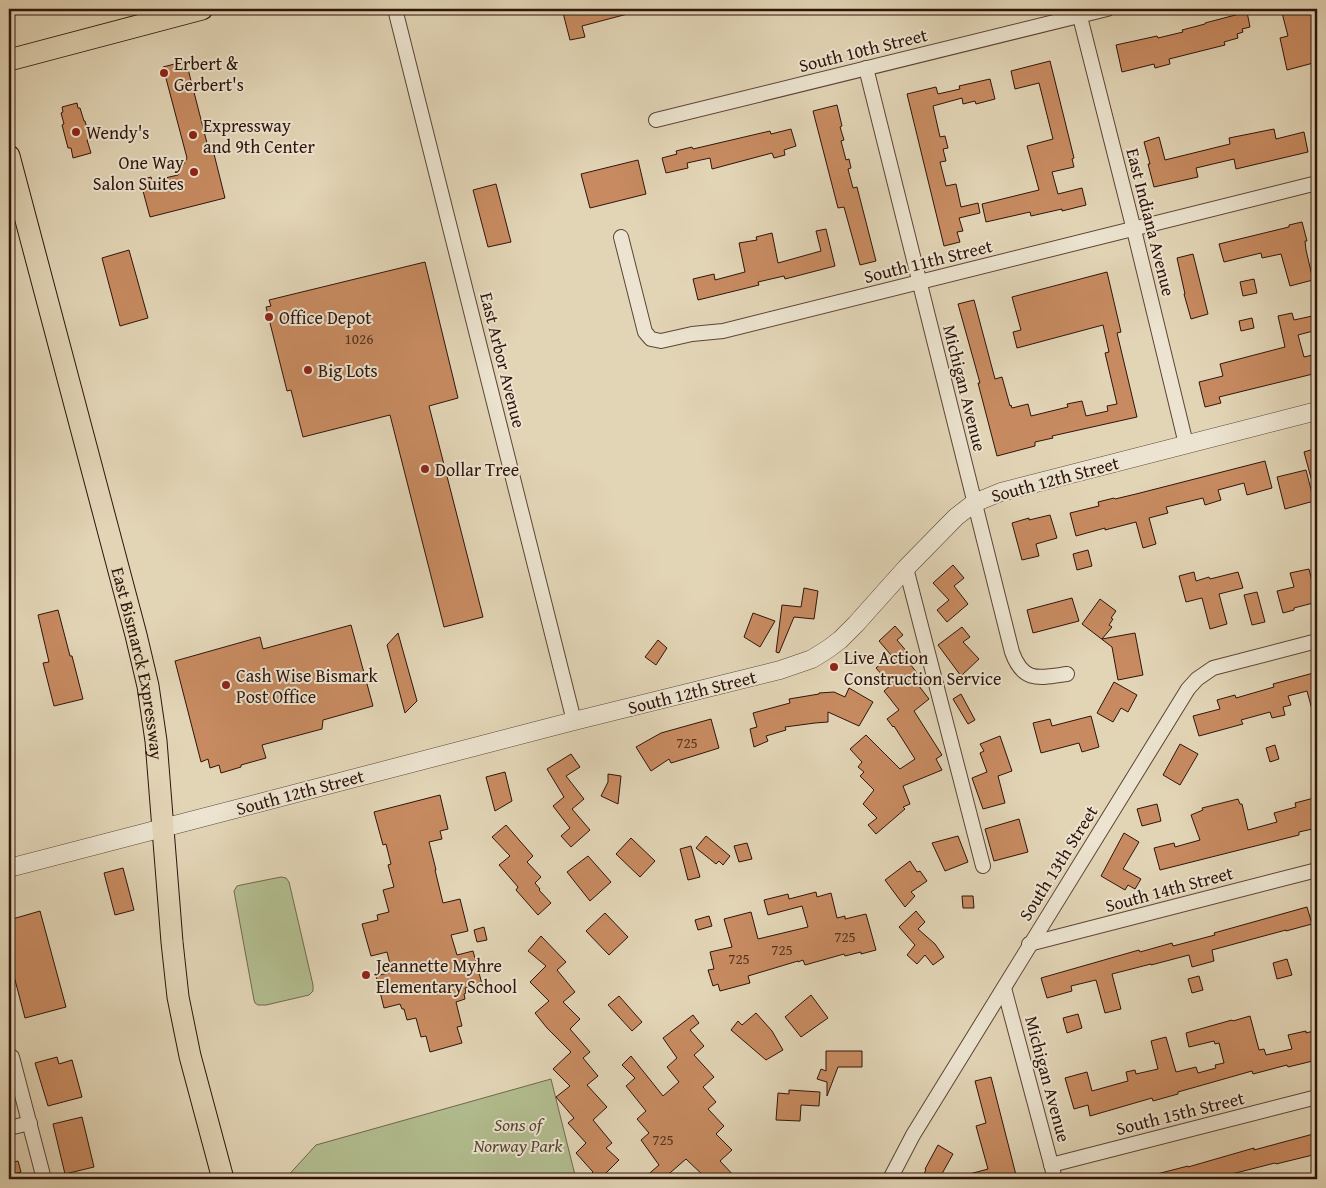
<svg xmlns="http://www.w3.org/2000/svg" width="1326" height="1188" font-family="'Gentium Book Plus',serif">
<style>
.green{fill:#b2bd8f;stroke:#70684d}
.building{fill:#c88b61;stroke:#2f140b}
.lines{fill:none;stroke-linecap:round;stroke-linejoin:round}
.minor-casing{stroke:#5c4436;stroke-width:16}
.tertiary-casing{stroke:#5c4436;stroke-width:19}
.primary-casing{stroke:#2f140b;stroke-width:23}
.minor{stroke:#ece4d0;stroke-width:14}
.tertiary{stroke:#ece4d0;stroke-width:18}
.primary{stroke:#e2d5b6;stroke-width:21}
.poi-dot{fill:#8f2418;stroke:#ece4d0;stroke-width:2}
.labels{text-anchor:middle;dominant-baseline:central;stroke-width:4;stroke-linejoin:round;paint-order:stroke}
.number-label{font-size:15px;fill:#553220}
.street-label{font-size:18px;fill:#2f140b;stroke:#ece4d0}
.poi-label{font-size:18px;fill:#2f140b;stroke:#ece4d0;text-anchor:start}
.park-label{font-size:18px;font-style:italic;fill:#564733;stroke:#ece4d0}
</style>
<rect width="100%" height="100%" fill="#e2d5b6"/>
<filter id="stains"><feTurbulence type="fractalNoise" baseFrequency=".004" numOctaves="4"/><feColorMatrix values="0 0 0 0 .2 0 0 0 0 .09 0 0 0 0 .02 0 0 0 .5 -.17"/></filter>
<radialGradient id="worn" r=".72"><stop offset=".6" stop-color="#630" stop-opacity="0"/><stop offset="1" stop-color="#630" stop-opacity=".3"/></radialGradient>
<g class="green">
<polygon points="281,877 286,878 289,882 313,985 313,991 309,995 266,1005 258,1005 255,1003 254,1000 234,891 237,886 241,885"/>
<polygon points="551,1079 576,1179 285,1179 316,1145"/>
</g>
<g class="building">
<polygon points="562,9 635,9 635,12 582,26 585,37 570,40"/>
<polygon points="1281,9 1317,9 1317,62 1287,70 1280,38 1288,36"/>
<polygon points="1247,12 1250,27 1242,29 1243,32 1237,34 1238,38 1224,42 1225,45 1169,59 1170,64 1155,68 1154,64 1122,72 1116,45 1157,36 1158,38 1183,32 1182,30 1205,24 1205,23"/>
<polygon points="186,61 208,147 212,146 225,198 150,217 140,180 151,177 152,181 178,175 187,158 163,67"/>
<polygon points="1050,61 1074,158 1072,159 1074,167 1052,172 1058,194 1082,188 1086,205 1062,211 1062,209 1031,216 1030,212 986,222 982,204 1039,190 1027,146 1053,139 1039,83 1015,89 1011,71"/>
<polygon points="990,79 995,99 976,104 975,101 963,104 962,98 933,106 940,137 945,136 948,148 943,149 946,161 940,162 946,186 956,184 961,207 978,203 980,213 959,218 963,231 957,232 960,242 944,246 907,94 936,87 938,94 960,89 959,86"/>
<polygon points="77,103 78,108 80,108 84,121 85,121 90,139 87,140 91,153 73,158 71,148 68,148 62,125 64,124 61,113 63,112 62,107"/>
<polygon points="837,105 842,126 840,127 844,140 841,141 846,160 849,159 851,168 848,169 853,188 857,187 876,261 860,265 844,207 838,208 813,111"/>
<polygon points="791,129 796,146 784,150 785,155 774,158 772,153 712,169 710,158 687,163 688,168 666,173 662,158 677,154 676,151 692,147 693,149 770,131 771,134"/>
<polygon points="1274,129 1276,139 1304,132 1308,152 1236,169 1234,159 1196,168 1198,177 1154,187 1148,164 1150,164 1144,142 1159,137 1165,160 1230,144 1229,138"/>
<polygon points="638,160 646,194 590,208 581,174"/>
<polygon points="496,184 511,242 488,247 473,190"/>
<polygon points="1302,222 1307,241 1305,241 1306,250 1313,280 1290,286 1281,254 1262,258 1261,253 1224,262 1219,244 1289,227 1289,225"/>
<polygon points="826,229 835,266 785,279 784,276 758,282 759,285 698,300 693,279 714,274 715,280 745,272 739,243 757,240 756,237 772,233 778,263 821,251 816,231"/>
<polygon points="129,250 148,318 120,326 102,258"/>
<polygon points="1193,254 1208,314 1191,319 1184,294 1185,294 1177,258"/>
<polygon points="425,262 458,398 429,406 483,617 444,627 390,415 303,437 291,390 287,391 266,307 271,306 269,300"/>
<polygon points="1107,272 1121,332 1117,333 1137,417 1052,436 1053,438 1035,442 1035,446 997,456 978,383 980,383 958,304 974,300 995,379 1002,377 1010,406 1011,405 1012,408 1028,404 1031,416 1068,407 1067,404 1082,401 1086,416 1108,411 1107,406 1117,404 1105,353 1109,352 1103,325 1017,348 1013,332 1021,330 1012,297"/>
<polygon points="1254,279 1257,293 1243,296 1240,282"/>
<polygon points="1292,313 1294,320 1317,315 1317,330 1298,335 1304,357 1317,354 1317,373 1219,397 1221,403 1205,407 1199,382 1223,376 1220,364 1285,347 1278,316"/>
<polygon points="1252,318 1254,328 1241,331 1239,321"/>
<polygon points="1317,448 1317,488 1314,489 1304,452"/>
<polygon points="1265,461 1272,488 1247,495 1244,483 1218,490 1221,500 1205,505 1203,498 1166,507 1168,513 1149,518 1156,544 1143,548 1136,522 1105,530 1105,528 1076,536 1070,513 1099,506 1098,502 1114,498 1115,499 1136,494"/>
<polygon points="1306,470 1314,501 1285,509 1277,477"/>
<polygon points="1050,515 1057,538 1036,544 1039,556 1022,560 1012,523 1029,518 1029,520"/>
<polygon points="1088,550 1092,566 1077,570 1073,554"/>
<polygon points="953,565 964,578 954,586 968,604 947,622 937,610 949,600 933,583"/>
<polygon points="1309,569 1317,602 1294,608 1294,610 1283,613 1277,591 1294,587 1290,573"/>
<polygon points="1194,572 1196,581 1209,577 1210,579 1238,572 1243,588 1219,594 1227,624 1210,629 1202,598 1186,602 1179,576"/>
<polygon points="804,588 818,591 814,619 794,617 779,653 776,652 782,605 801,607"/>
<polygon points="1257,592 1265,622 1252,625 1244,595"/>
<polygon points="1072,598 1079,621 1033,633 1027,610"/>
<polygon points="1100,599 1116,611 1111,618 1113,619 1109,625 1112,627 1102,639 1135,633 1143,675 1118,680 1112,647 1082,624"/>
<polygon points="58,610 70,656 72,656 83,699 54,706 43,663 49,662 38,615"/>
<polygon points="753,613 775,621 760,647 744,637"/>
<polygon points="351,625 373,706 323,720 322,729 262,745 266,758 241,765 241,767 221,773 219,765 210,768 208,759 201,762 175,661 260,637 263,649"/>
<polygon points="895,626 903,635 897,640 908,653 904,656 917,673 912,677 929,699 914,711 942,755 936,759 942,770 903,786 910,804 903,807 905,809 876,834 868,825 877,818 863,804 874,790 860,776 864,772 858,767 862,762 850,749 866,735 900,769 915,759 894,726 893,727 887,719 899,710 884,691 891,685 876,668 891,655 879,641"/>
<polygon points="962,627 970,637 963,642 979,659 961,676 938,645"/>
<polygon points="398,633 417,701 405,713 387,645"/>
<polygon points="658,640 667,648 656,665 645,657"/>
<polygon points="1317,672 1317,717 1314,717 1307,691 1288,696 1291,705 1283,707 1285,715 1272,718 1270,712 1241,720 1243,724 1199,736 1193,716 1220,709 1217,700 1235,695 1236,698 1274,687 1273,684"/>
<polygon points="1114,682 1137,695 1128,712 1121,708 1113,722 1097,713"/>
<polygon points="849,688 873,702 859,726 828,712 828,722 815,723 785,727 786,730 766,736 768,741 754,747 750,729 757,727 753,713 790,703 789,699 819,694 819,693 834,692 845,697"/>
<polygon points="961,694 975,720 968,724 953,699"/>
<polygon points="1091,716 1099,747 1082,752 1079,743 1041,753 1033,723 1050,719 1052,726"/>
<polygon points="711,719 719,748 671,763 669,759 651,771 636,747 661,733"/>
<polygon points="1000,736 1012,771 998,776 1005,803 983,809 972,778 987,772 980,753 984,751 980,744"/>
<polygon points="1180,744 1198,754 1180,785 1163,775"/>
<polygon points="1275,745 1279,759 1270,762 1266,748"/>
<polygon points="571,754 580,767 566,776 584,799 572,809 590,830 571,847 561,836 570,828 553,806 564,797 547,769"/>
<polygon points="505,772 512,801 495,811 486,777"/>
<polygon points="608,774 621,776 618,804 601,796 608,782"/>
<polygon points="440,795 448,829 440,831 442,839 429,842 436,870 435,870 443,903 460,899 468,931 451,935 457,955 473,951 482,984 465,988 466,993 464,994 465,999 456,1002 462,1026 457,1027 462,1043 430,1052 426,1036 421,1037 416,1018 407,1020 404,1009 402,1009 400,1004 384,1008 376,976 392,972 387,952 371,956 362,924 378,920 377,915 389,912 383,890 394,887 388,865 391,864 386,844 383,845 374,812"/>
<polygon points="1314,798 1317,814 1317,828 1299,832 1299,835 1160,870 1154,848 1174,843 1175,847 1200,840 1191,815 1203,810 1202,808 1238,799 1240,804 1242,804 1248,830 1277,822 1274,813 1296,807 1295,803"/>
<polygon points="1157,804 1161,821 1142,826 1137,809"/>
<polygon points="1019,819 1028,852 994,861 985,829"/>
<polygon points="506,825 533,856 527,862 541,877 535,883 540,889 539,890 551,903 538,915 516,890 518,887 499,865 510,856 492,837"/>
<polygon points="1124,833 1139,842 1123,869 1141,879 1135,889 1128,885 1125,890 1101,876"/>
<polygon points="706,836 730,856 723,865 719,861 716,864 696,848"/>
<polygon points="958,836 968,862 945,871 932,843"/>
<polygon points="631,838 655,861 640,877 616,854"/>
<polygon points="747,843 752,859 739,862 734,846"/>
<polygon points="691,846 700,877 688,880 680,849"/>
<polygon points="588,856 611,882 590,901 567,872"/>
<polygon points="910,861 917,872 920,871 927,881 911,892 915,896 905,907 885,880"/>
<polygon points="123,868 134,910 115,915 104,873"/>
<polygon points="816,892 817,897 831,893 837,918 845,916 845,919 866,914 876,950 861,954 861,952 845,956 844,954 805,965 803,960 798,962 798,961 748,976 750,983 720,991 718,984 713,986 708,970 714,969 710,952 732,947 724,919 751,912 758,939 808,927 802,906 768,915 764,900 788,894 789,899"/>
<polygon points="962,896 973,896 974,908 963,908"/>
<polygon points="1307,907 1312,924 1286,931 1286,930 1212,950 1214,961 1192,967 1189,955 1151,965 1151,964 1112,974 1121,1009 1105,1013 1096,980 1071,986 1072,991 1047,998 1041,978 1139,950 1140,952 1172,943 1173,946 1215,935 1214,933"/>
<polygon points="40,911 66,1007 25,1018 9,957 9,920"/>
<polygon points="916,911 925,922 918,929 935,944 944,957 933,965 925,955 917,964 907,955 915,945 899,927"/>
<polygon points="605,913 628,937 609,955 586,931"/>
<polygon points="709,916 712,926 698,930 695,920"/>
<polygon points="484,927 487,940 477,942 474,930"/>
<polygon points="541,936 566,962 557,970 575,992 563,1002 580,1019 570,1029 590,1052 583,1058 598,1076 587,1085 607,1107 593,1120 612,1143 606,1148 619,1160 600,1179 587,1179 593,1172 576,1153 586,1143 568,1123 574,1118 556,1097 570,1086 553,1069 571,1052 547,1028 535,1013 549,1001 530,982 546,966 528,951"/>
<polygon points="1287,959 1292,975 1277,979 1273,963"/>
<polygon points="1199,976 1203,990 1192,993 1188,979"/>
<polygon points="811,995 828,1018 801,1037 785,1017"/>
<polygon points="619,996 642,1022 632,1031 608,1005"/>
<polygon points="756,1013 772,1031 783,1050 766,1060 731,1030 738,1021 742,1025"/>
<polygon points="1078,1014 1082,1028 1067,1033 1063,1018"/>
<polygon points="693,1015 699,1023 690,1030 704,1046 694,1055 714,1077 703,1087 716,1102 708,1109 724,1126 716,1134 732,1150 720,1161 737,1179 707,1179 686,1159 663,1179 643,1179 659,1165 641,1140 649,1133 637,1119 646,1111 626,1086 635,1078 622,1065 631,1056 663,1096 679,1082 667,1067 677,1058 663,1038"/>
<polygon points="1250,1016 1259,1050 1264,1049 1266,1055 1292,1049 1288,1035 1306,1031 1306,1033 1317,1030 1317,1060 1288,1067 1287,1065 1253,1074 1252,1071 1178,1092 1178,1094 1153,1101 1152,1098 1090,1116 1088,1105 1074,1109 1065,1078 1087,1072 1092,1091 1128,1081 1126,1072 1135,1070 1136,1074 1158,1069 1151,1041 1166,1037 1176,1072 1196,1067 1198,1073 1216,1068 1215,1065 1224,1063 1219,1043 1215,1044 1214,1041 1189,1047 1186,1033 1232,1020 1233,1021"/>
<polygon points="826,1051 862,1051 862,1067 838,1067 827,1096 827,1082 817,1079 821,1069 826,1071"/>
<polygon points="57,1057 59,1064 72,1060 82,1097 48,1106 35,1063"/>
<polygon points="991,1077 1017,1179 963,1179 962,1176 988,1169 976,1126 986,1123 975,1081"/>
<polygon points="789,1090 820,1092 819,1106 801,1105 800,1121 776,1120 778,1093 789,1094"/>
<polygon points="82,1117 94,1167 65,1174 53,1124"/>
<polygon points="1317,1133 1317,1154 1276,1164 1275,1163 1224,1176 1225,1179 1150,1179 1149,1176 1188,1166 1188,1167 1254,1148 1254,1150"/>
<polygon points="938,1145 953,1154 939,1179 921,1179 926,1170 925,1169"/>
<polygon points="18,1161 21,1172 9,1175 9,1163"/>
</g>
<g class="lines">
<g class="minor-casing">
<g id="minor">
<polyline points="395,9 574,721"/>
<polyline points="1078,9 1134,230 1186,444"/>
<path d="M866,68l146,584c11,31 27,26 55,22"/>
<polyline points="656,120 1107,9"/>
<polyline points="621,237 645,332 651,339 661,341 692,334 723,331 1317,183"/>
<polyline points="906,568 983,866"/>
<polyline points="1029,944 1317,870"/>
<polyline points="1004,988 1055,1179"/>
<polyline points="12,1057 44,1179"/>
<polyline points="9,1128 30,1123"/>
<polyline points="1051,1165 1317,1097"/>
<polyline points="890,1179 913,1135 945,1083 1188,689 1197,679 1213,668 1317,641"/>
</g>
</g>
<g class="tertiary-casing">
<polyline id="tertiary" points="9,868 574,721 780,670 812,659 828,649 840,640 856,624 906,568 956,517 974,503 1001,492 1317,411"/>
</g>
<g class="primary-casing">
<g id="primary">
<polyline points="9,60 202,9"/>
<path id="s1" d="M9,156l127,479 12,51 8,55 16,201 6,55 12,59 33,123"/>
</g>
</g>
<use href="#minor" class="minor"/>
<use href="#tertiary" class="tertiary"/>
<use href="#primary" class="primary"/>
</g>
<g class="poi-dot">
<circle cx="164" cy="73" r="5"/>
<circle cx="76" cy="132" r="5"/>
<circle cx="193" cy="135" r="5"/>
<circle cx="194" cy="172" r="5"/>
<circle cx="269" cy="317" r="5"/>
<circle cx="308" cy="370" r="5"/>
<circle cx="425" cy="469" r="5"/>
<circle cx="834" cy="667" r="5"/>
<circle cx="226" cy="685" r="5"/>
<circle cx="366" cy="975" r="5"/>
</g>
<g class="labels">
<g class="number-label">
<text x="359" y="338">1026</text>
<text x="687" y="742">725</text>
<text x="845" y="936">725</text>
<text x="782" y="949">725</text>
<text x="739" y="958">725</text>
<text x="663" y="1139">725</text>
</g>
<g class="street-label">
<text transform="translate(863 50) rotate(-14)">South 10th Street</text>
<text transform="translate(1151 222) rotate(76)">East Indiana Avenue</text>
<text transform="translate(928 261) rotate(-14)">South 11th Street</text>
<text transform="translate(503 360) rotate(76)">East Arbor Avenue</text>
<text transform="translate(965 388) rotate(76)">Michigan Avenue</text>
<text transform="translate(1055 479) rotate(-15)">South 12th Street</text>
<text stroke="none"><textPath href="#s1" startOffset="524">East Bismarck Expressway</textPath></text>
<text transform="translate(692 692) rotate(-14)">South 12th Street</text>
<text transform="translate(300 792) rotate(-15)">South 12th Street</text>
<text transform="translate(1058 863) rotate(-58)">South 13th Street</text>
<text transform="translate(1169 889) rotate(-15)">South 14th Street</text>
<text transform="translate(1048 1079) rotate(75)">Michigan Avenue</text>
<text transform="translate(1180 1113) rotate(-14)">South 15th Street</text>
</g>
<g class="poi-label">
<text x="174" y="63">Erbert &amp;<tspan x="174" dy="21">Gerbert's</tspan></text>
<text x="203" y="125">Expressway<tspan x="203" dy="21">and 9th Center</tspan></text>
<text x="86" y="132">Wendy's</text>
<text x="184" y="162" text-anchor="end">One Way<tspan x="184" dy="21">Salon Suites</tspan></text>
<text x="279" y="317">Office Depot</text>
<text x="318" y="370">Big Lots</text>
<text x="435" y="469">Dollar Tree</text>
<text x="844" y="657">Live Action<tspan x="844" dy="21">Construction Service</tspan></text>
<text x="236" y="675">Cash Wise Bismark<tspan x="236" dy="21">Post Office</tspan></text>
<text x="376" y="965">Jeannette Myhre<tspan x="376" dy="21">Elementary School</tspan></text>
</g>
<g class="park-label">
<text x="518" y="1124">Sons of<tspan x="518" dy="21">Norway Park</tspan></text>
</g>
</g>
<rect width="1326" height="1188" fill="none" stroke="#e2d5b6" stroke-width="30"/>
<rect x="10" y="10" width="1306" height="1168" fill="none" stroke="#2f140b" stroke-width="2.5"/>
<rect x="15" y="15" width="1296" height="1158" fill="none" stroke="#2f140b"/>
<rect width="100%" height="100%" filter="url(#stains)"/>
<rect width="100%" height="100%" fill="url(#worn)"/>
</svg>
